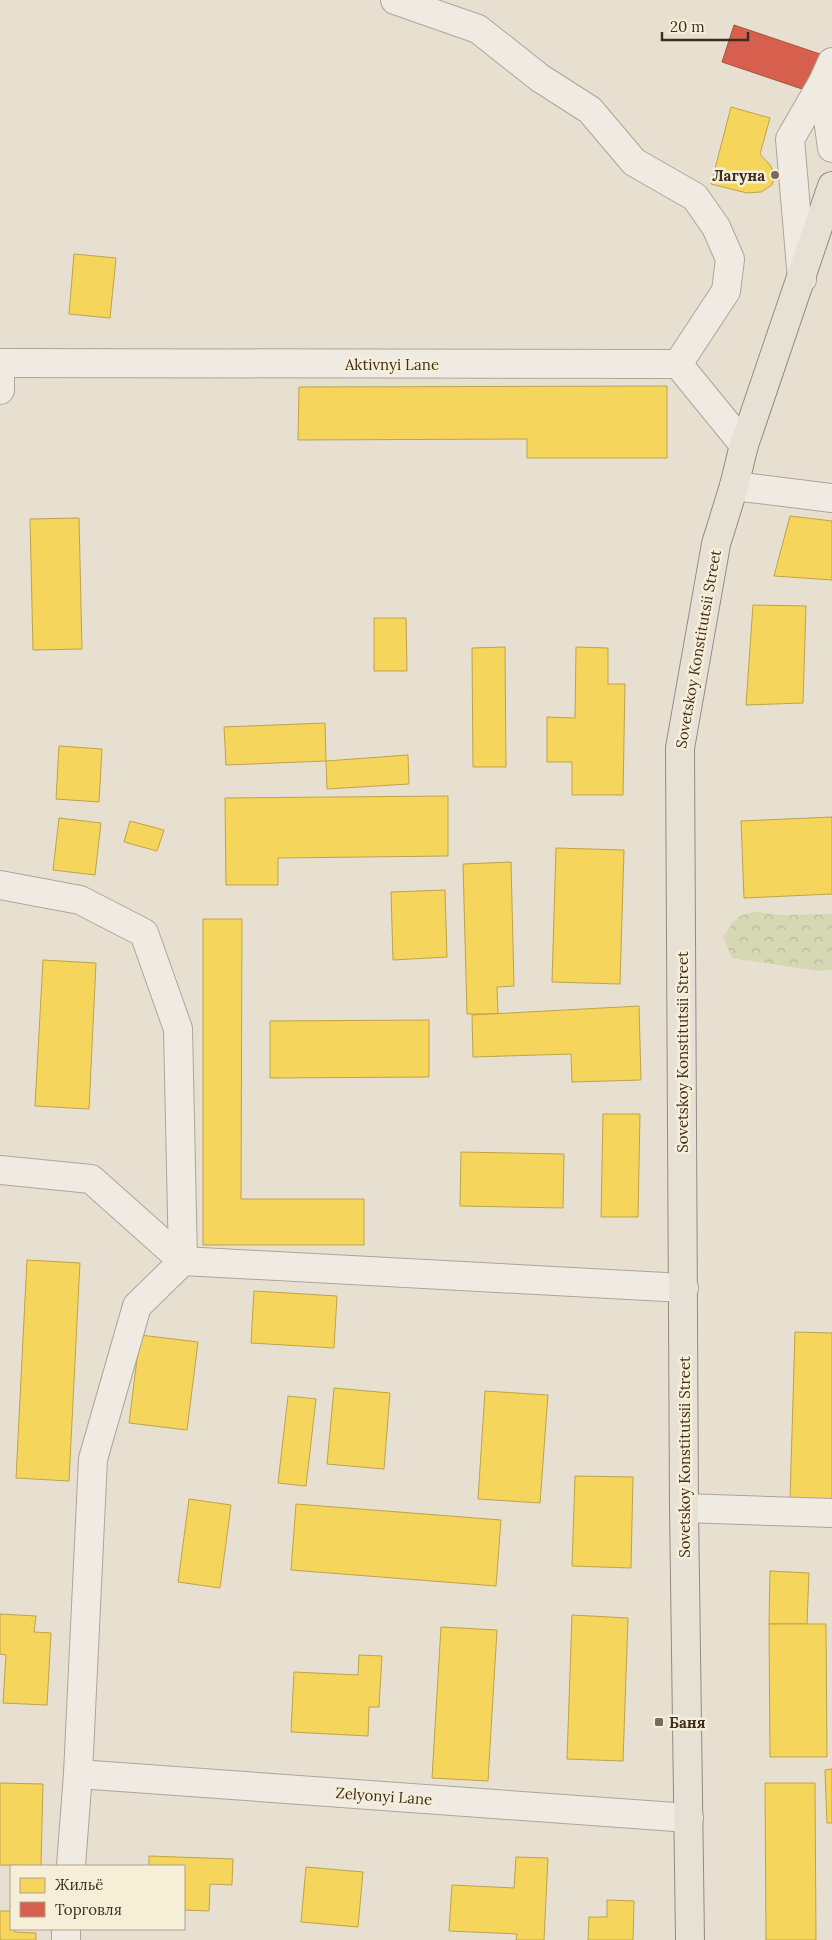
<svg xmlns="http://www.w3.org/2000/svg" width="832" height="1940" font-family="Lora,serif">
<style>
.forest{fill:url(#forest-crowns)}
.homes{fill:#f6d55c;stroke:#bea34a}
.shops{fill:#d6604d;stroke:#a85140}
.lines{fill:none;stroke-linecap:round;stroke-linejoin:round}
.minor-casing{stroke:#ada599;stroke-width:30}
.major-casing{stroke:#928b80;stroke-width:30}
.minor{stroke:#efebe3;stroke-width:28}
.major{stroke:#e6e1d4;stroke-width:28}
.poi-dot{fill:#786c5e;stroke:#f7eed8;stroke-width:2}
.labels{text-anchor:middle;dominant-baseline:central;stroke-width:5;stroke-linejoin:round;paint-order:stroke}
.poi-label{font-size:15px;font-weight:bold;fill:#3d2e20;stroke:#f7eed8;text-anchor:end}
.street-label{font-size:15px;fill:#3d2e20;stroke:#f7eed8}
</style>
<defs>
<pattern id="forest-crowns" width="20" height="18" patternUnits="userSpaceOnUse" patternTransform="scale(1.25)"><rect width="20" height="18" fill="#d6d7b3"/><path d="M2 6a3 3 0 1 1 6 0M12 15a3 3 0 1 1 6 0" fill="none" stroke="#b9b99a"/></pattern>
</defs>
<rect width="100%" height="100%" fill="#e7e0d1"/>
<path class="forest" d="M756,912l27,3 49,-1v56l-15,1 -85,-13 -9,-21c12,-16 11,-22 33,-25z"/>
<g class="homes">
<polygon points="731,107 770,118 760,154 770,165 775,175 772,185 761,192 747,193 711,184"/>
<polygon points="74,254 116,258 110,318 69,314"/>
<polygon points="667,386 667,458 527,458 527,439 298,440 299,387"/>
<polygon points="790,516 832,521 832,580 774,576"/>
<polygon points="79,518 82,649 33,650 30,519"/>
<polygon points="753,605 806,606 803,703 746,705"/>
<polygon points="374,618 406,618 407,671 374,671"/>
<polygon points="505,647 506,767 473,767 472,648"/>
<polygon points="576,647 608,648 608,684 625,684 623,795 572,795 572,762 547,762 547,717 575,718"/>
<polygon points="325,723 326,761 226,765 224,727"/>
<polygon points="59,746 102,749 99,802 56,799"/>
<polygon points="408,755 409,784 327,789 326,761"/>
<polygon points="448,796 448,856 278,858 278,885 226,885 225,798"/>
<polygon points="832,817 832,894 744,898 741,821"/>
<polygon points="59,818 101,823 95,875 53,870"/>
<polygon points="130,821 164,830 157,851 124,842"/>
<polygon points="556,848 624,850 620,984 552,982"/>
<polygon points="511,862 514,986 497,987 498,1014 467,1014 463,864"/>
<polygon points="445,890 447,957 393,960 391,892"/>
<polygon points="203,919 242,919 241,1199 364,1199 364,1245 203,1245"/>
<polygon points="43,960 96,963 89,1109 35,1106"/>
<polygon points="639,1006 641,1080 572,1082 571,1054 473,1057 472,1015"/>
<polygon points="429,1020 429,1077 270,1078 270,1021"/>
<polygon points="603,1114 640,1114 638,1217 601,1217"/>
<polygon points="461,1152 564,1154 563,1208 460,1206"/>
<polygon points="27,1260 80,1263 69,1481 16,1478"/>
<polygon points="254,1291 337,1296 334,1348 251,1343"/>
<polygon points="795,1332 832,1333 832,1502 790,1500"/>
<polygon points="140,1335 198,1342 187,1430 129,1423"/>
<polygon points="334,1388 390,1393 384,1469 327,1464"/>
<polygon points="485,1391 548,1395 540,1503 478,1499"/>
<polygon points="288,1396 316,1399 306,1486 278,1483"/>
<polygon points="575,1476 633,1477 631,1568 572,1566"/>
<polygon points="189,1499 231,1505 220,1588 178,1582"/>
<polygon points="296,1504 501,1520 496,1586 291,1570"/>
<polygon points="770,1571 809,1573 807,1624 769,1624"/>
<polygon points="0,1614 36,1616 34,1632 51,1633 47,1705 3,1703 6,1655 0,1654"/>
<polygon points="572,1615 628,1618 623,1761 567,1759"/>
<polygon points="769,1624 826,1624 827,1757 770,1757"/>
<polygon points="441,1627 497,1630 488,1781 432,1778"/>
<polygon points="359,1655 382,1656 379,1707 369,1707 368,1736 291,1732 294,1672 358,1675"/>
<polygon points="832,1769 832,1823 827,1823 825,1770"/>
<polygon points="0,1783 43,1784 41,1866 0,1865"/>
<polygon points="765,1783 815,1783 816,1940 766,1940"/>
<polygon points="149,1856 233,1859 232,1885 210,1884 209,1911 184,1910 184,1866 149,1866"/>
<polygon points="516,1857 548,1858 544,1940 516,1940 517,1934 449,1931 452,1885 514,1888"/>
<polygon points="306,1867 363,1872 358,1927 301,1922"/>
<polygon points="607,1900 634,1901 633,1940 588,1940 589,1917 607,1917"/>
<polygon points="0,1911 11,1911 11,1929 15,1929 15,1932 36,1933 36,1940 0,1940"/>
</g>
<polygon class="shops" points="734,25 826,56 814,93 722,62"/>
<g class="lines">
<g class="minor-casing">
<g id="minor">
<polyline points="395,0 478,29 540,78 590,110 634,162 695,197 716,227 730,259 726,291 678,364"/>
<polyline points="832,62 823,82 832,148"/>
<polyline points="802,279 790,139 823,82"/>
<polyline points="0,363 678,364 744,445"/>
<polyline points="0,390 0,364"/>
<polyline points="734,486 832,498"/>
<polyline points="0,885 80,900 144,933 178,1029 183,1261 137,1306 93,1459 78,1774 71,1866"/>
<polyline points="0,1170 91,1179 183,1261 684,1288"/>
<polyline points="684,1508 832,1513"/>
<polyline points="78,1774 689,1818"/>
<polyline points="66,1940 66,1929"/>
</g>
</g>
<g class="major-casing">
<polyline id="major" points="690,1940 684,1508 680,748 716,544 734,486 744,445 832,186"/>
</g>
<use href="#minor" class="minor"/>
<use href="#major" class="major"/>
</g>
<g class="poi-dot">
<circle cx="775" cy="175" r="5"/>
<rect x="654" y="1717" width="10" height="10" rx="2.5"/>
</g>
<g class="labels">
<g class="poi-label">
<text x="765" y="175">Лагуна</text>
<text x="669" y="1722" text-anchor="start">Баня</text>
</g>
<g class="street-label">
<text x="392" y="364">Aktivnyi Lane</text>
<text transform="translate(698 649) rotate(-80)">Sovetskoy Konstitutsii Street</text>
<text transform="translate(682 1052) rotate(-90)">Sovetskoy Konstitutsii Street</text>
<text transform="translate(684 1457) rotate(-90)">Sovetskoy Konstitutsii Street</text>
<text transform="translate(384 1796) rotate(4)">Zelyonyi Lane</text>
</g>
</g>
<rect x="10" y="1865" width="175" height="65" fill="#f7eed8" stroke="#ada18e"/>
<rect x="20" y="1878" width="25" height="15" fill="#f6d55c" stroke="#ada18e"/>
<text x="55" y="1890" font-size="15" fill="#3d2e20">Жильё</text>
<rect x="20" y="1902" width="25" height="15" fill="#d6604d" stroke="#ada18e"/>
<text x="55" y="1915" font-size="15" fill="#3d2e20">Торговля</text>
<path d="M662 32v8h86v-8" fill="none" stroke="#3d2e20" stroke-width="2.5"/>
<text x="670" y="32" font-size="15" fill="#3d2e20" stroke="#f7eed8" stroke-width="4" paint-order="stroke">20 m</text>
</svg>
